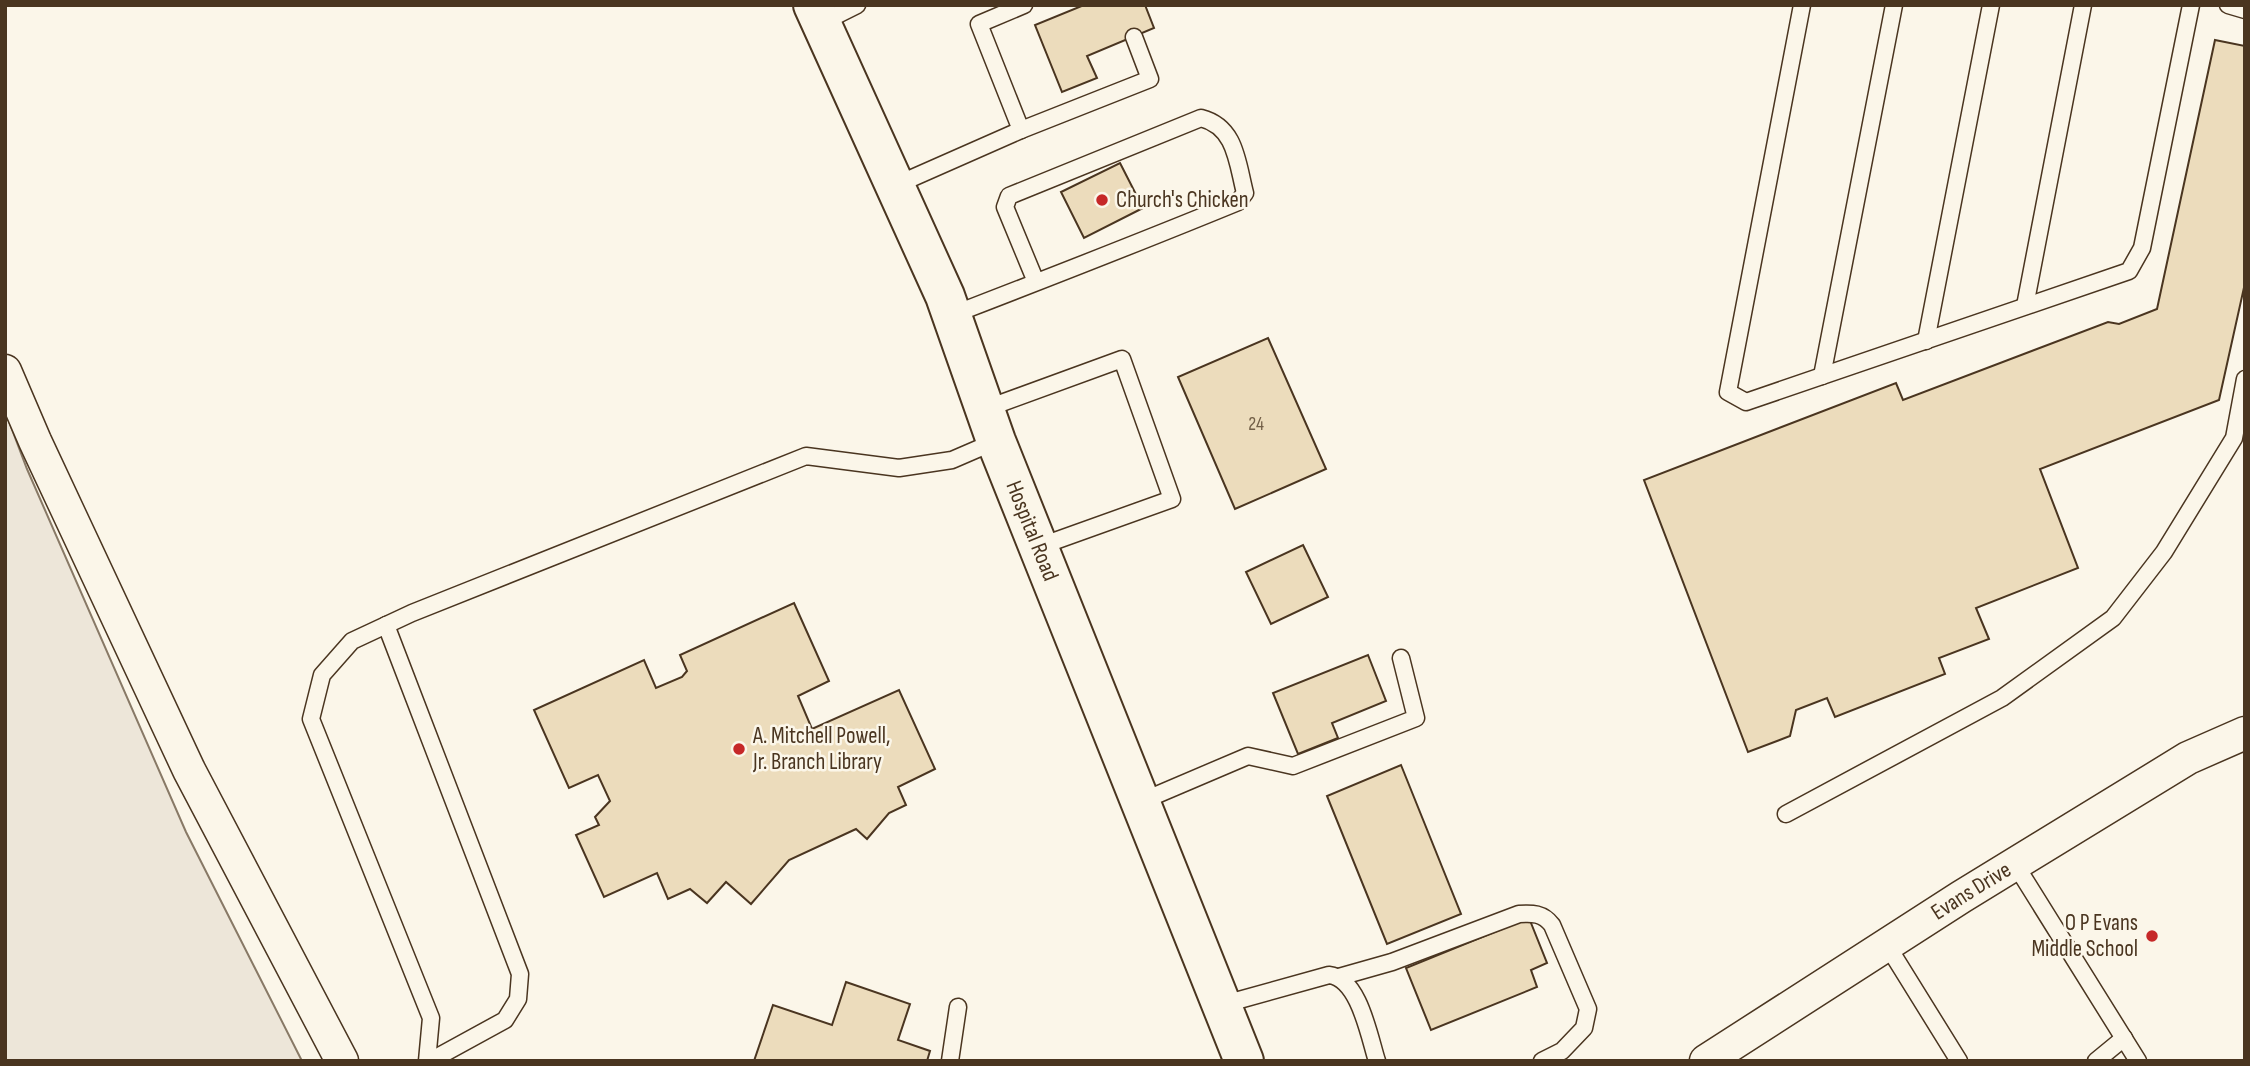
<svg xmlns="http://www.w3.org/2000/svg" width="2250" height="1066" font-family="'Sofia Sans Condensed',sans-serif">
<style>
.green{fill:#ede6d9;stroke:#887966;stroke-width:2}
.building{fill:#ecdcbc;stroke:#4a3520;stroke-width:2}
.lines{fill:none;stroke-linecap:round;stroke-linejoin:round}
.service-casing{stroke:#4a3520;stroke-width:19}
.minor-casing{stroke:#4a3520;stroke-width:35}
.tertiary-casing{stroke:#4a3520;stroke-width:42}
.service{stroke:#fbf6e9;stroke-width:16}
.minor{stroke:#fbf6e9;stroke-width:32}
.tertiary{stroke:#fbf6e9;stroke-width:38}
.poi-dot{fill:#c62828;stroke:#fbf6e9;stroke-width:2.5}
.labels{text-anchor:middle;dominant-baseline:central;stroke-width:5;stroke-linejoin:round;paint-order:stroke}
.number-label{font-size:19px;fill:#725f47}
.poi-label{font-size:23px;fill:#4a3520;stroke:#fbf6e9;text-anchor:start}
.street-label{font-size:23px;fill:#4a3520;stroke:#fbf6e9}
</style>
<rect width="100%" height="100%" fill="#fbf6e9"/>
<polygon class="green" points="5,411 27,469 186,832 302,1061 5,1061"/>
<g class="building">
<polygon points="1084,5 1145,5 1154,28 1087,56 1097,78 1062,92 1035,25"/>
<polygon points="2215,40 2245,46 2245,283 2219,400 2040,469 2078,568 1976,608 1989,639 1939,658 1945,674 1835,717 1827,698 1796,710 1790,736 1748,752 1644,480 1896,383 1903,400 2108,322 2119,324 2157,309"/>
<polygon points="1120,163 1143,208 1084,238 1061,192"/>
<polygon points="1268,338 1326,469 1235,509 1178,377"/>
<polygon points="1303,545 1328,597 1271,624 1246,572"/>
<polygon points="794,603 829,681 798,696 812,729 899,690 935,769 898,787 906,805 889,813 867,839 856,829 789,860 751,904 726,882 707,903 690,889 668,899 657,873 604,897 576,835 599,825 595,817 610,801 598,775 569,788 534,710 644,660 656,688 682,677 687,671 680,655"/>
<polygon points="1368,655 1386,701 1332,723 1338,738 1298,754 1273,693"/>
<polygon points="1401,765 1461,914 1387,944 1327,796"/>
<polygon points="1529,918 1547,963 1531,970 1537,987 1431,1030 1406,968"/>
<polygon points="846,982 910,1004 898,1040 930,1051 927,1061 754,1061 773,1005 832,1025"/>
</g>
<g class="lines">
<g class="service-casing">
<g id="service">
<polyline points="1802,5 1728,392 1746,402 2129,271 2142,248 2191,5"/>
<polyline points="2228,5 2245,10"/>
<polyline points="821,23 857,5"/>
<polyline points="1021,130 1150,79 1134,37"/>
<polyline points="894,186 1021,130 979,24 1024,5"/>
<polyline points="2025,306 2083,5"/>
<path d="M952,315c96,-37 191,-74 286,-113l7,-9c-8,-31 -9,-66 -44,-75l-192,78 -4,11 31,75"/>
<polyline points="1926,341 1991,5"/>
<polyline points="1822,376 1894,5"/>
<polyline points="985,409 1122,359 1172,499 1038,547"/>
<polyline points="386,625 520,974 518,999 505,1020 430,1061"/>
<polyline points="1140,802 1248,756 1293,766 1416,718 1401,658"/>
<polyline points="1786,814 2002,698 2113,618 2164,552 2234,438 2245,379"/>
<polyline points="2015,864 2138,1061"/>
<polyline points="1887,945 1959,1061"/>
<path d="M1339,977l53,-15 127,-48c13,-1 24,-1 33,11l36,84 -4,19 -22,23 -20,10"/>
<path d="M1221,1005l108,-30c30,3 40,61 48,86"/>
<polyline points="427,1061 431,1018 311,719 322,675 352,641 412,613 806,456 899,468 952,460 996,441"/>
<polyline points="950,1061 958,1007"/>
<polyline points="2096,1061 2124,1038"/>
</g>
</g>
<g class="minor-casing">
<g id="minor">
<polyline points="5,371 35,441 189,770 342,1061"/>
<path id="s1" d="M1706,1061l255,-164 227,-139 57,-25"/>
</g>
</g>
<g class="tertiary-casing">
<g id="tertiary">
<path id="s2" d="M813,5l132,291 51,145 248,620"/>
</g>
</g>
<use href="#service" class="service"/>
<use href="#minor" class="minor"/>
<use href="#tertiary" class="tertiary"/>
</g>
<g class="poi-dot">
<circle cx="1102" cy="200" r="7"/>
<circle cx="739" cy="749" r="7"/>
<circle cx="2152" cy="936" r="7"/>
</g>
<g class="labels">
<g class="number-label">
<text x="1256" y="424">24</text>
</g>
<g class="poi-label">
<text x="1116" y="200">Church's Chicken</text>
<text x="753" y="736">A. Mitchell Powell,<tspan x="753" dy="26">Jr. Branch Library</tspan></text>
<text x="2138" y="923" text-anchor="end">O P Evans<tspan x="2138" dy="26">Middle School</tspan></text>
</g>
<g class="street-label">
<text stroke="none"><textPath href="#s2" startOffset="570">Hospital Road</textPath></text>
<text stroke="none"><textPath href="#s1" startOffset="315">Evans Drive</textPath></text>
</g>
</g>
<rect width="2250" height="1066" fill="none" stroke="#4a3520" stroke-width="14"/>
</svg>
